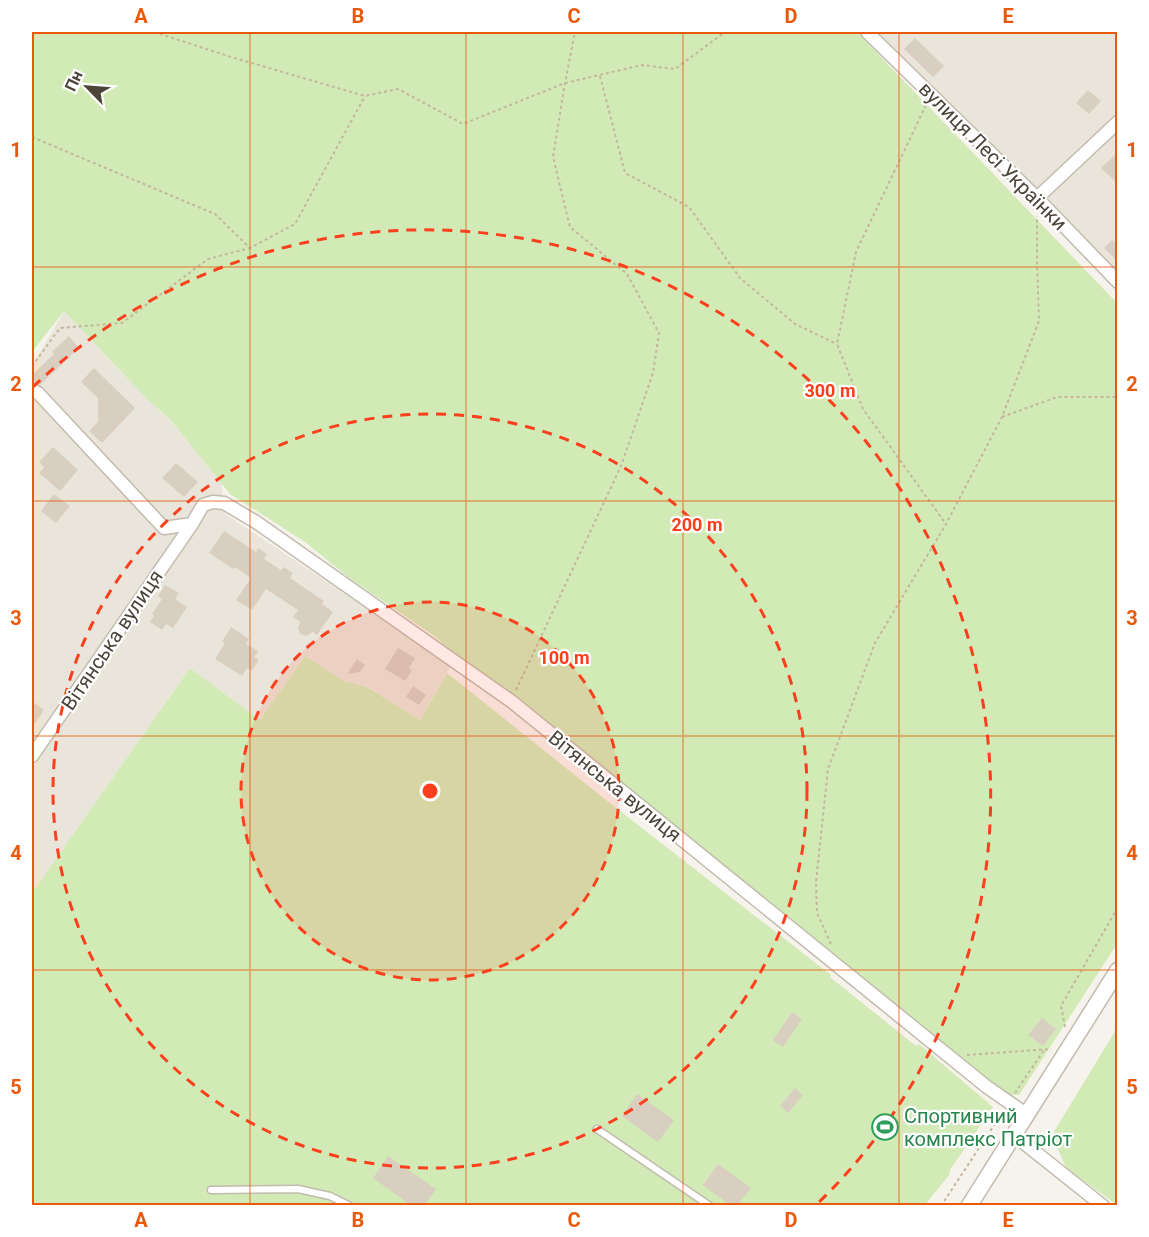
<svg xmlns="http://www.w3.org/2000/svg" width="1149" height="1237" font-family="Roboto,sans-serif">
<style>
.residential{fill:#eae5da}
.green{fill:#d2eab5}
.building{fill:#d8cfc1}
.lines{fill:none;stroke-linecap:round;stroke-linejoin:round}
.service-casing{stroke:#c2bbae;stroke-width:9}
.minor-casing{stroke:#c2bbae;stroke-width:15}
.tertiary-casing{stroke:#c2bbae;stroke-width:18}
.path{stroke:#c4b79f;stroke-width:2;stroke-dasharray:3 3;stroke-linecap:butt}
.service{stroke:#fff;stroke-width:6}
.minor{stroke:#fff;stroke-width:12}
.tertiary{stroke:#fff;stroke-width:15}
.grid{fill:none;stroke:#e8590c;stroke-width:1.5;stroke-opacity:0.55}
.ring{fill:none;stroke:#fc3f1d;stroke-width:3;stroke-dasharray:10 8}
.labels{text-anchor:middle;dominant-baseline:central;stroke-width:4.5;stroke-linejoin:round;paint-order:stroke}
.street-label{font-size:20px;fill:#4b4439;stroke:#fff}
.leisure-label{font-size:20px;fill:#27864d;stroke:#fff;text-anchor:start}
.centre{fill:#fc3f1d;stroke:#fff;stroke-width:3}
.ring-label{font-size:18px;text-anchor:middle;font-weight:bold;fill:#fc3f1d;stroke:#fff;stroke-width:4.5;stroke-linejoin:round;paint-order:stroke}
.neatline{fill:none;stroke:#e8590c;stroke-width:2}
.grid-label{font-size:20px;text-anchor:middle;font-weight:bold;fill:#e8590c}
</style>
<rect width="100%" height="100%" fill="#f6f3ec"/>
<g class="residential">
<polygon points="874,32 1117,32 1117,278"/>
<polygon points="64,311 147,399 169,418 222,484 224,513 451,665 420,720 368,687 344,681 305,656 260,720 190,668 32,893 32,366"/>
</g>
<g class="green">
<polygon points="32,32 857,32 1117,303 1117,944 1019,1095 989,1093 708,866 433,635 348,577 305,542 230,494 169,418 147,399 64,311 32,352"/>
<polygon points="305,656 344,681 367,687 420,720 447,673 606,800 831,975 830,977 916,1046 919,1044 993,1107 950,1170 949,1175 925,1205 32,1206 32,893 190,668 260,720"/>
<polygon points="1117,1028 1117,1205 1066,1168 1052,1135"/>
</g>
<g class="building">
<polygon points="915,38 944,66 933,77 904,49"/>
<polygon points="1088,90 1101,101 1089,114 1076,103"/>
<polygon points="1118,152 1118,184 1101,168"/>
<polygon points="1112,240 1118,245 1118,262 1104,248"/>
<polygon points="69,336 79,348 40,385 35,383 32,378 32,375 54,354 52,352"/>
<polygon points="94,368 135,408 102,443 89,431 98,422 98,398 81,382"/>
<polygon points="53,447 78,470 60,491 39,473 44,467 39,462"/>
<polygon points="176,463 198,482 184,497 162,478"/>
<polygon points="54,494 70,506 56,523 41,511"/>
<polygon points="224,531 256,552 258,548 267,554 264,559 281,570 284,567 293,573 290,578 324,601 322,604 333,612 317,635 313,632 306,636 300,634 298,628 300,622 293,617 298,610 266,589 252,610 236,600 251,578 235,567 233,569 209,553"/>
<polygon points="165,585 179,593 175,599 187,607 173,628 166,624 162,630 150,622 154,616 152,614 162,599 158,596"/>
<polygon points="231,627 249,639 246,644 258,651 254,657 259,660 252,671 247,668 242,676 215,659 225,643 222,642"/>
<polygon points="398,648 415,658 409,668 412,670 405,681 385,669"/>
<polygon points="357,659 365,665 360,672 347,674"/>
<polygon points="413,686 426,695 419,705 406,697"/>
<polygon points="32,701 44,710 32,728"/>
<polygon points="792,1012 802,1019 783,1047 773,1040"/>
<polygon points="1042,1018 1056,1029 1043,1046 1028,1035"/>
<polygon points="795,1088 803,1095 788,1113 780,1106"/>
<polygon points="637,1094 674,1120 658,1142 622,1116"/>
<polygon points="388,1156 436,1189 424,1206 412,1206 373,1178"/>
<polygon points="718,1164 751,1188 737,1206 731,1206 703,1185"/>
</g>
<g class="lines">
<g class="service-casing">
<g id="service">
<polyline points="597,1129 710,1206"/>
<polyline points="211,1190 298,1189 330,1196 350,1206"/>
</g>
</g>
<g class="minor-casing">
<g id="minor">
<polyline points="867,32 1037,198 1118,282"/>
<polyline points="1037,198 1118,122"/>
<polyline points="32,390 38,393 164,528 192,524 203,505 213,502 224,503 256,522 511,701 987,1087 1026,1114"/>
<polyline points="32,756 192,524"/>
<polyline points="1014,1135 1103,1206"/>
</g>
</g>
<g class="tertiary-casing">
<polyline id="tertiary" points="969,1206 1118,970"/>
</g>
<g class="path">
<polyline points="154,32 231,57 365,96 398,89 463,124 565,83 642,65 675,69 725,32"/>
<polyline points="600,76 625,173 689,207 740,278 795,324 837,344"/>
<polyline points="926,105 856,252 837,344 863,409 946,524"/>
<polyline points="32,137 215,214 250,248 295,224 365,96"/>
<polyline points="32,366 60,328 122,323 208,259 250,248"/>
<polyline points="1002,417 1057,397 1118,397"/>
<polyline points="516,690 621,466 653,373 659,333 627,274 570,227 553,157 565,83 575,32"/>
<polyline points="831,944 817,913 816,882 828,769 875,643 946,524 1002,417 1039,321 1037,260 1037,216"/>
<polyline points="1065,1027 1061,1006 1118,907"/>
<polyline points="967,1055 1051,1049"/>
<polyline points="1015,1093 1044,1050"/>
<polyline points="941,1206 1002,1113"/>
</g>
<use href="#service" class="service"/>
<use href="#minor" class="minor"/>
<use href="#tertiary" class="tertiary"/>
</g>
<path class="grid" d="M250,32v1174M466,32v1174M683,32v1174M899,32v1174M32,267h1086M32,501h1086M32,736h1086M32,970h1086"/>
<circle cx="430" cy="791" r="189" fill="#fc3f1d" fill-opacity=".12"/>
<g class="ring">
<circle cx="430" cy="791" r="189"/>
<circle cx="430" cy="791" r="377"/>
<path d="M33 387A566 566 0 1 1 816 1205"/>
</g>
<defs>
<g id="stadium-ring" transform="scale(1.35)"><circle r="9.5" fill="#fff" stroke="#2e9e5b" stroke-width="1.5"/><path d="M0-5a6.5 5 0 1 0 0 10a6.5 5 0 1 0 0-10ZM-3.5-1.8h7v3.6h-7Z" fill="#2e9e5b"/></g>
</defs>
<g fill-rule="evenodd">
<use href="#stadium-ring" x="885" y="1127"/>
</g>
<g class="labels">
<g class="street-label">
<text transform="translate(993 156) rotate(45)">вулиця Лесі Українки</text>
<text transform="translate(112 640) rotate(-56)">Вітянська вулиця</text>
<text transform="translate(615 786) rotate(39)">Вітянська вулиця</text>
</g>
<g class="leisure-label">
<text x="904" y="1116">Спортивний<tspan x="904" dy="23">комплекс Патріот</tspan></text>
</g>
</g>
<circle cx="430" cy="791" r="9" class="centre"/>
<g class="ring-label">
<text x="830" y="397">300 m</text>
<text x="697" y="531">200 m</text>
<text x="564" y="664">100 m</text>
</g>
<rect width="1149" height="1237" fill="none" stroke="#ffffff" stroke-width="66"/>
<g transform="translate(87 87) rotate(295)" stroke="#ffffff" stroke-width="4.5" paint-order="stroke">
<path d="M0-4.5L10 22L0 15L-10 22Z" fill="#4b4439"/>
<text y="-9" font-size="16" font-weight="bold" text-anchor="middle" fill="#4b4439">Пн</text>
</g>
<rect x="33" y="33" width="1083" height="1171" class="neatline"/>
<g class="grid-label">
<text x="141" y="23">A</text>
<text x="358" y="23">B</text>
<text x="574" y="23">C</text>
<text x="791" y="23">D</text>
<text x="1008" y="23">E</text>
<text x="16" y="157">1</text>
<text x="1132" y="157">1</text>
<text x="16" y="391">2</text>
<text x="1132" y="391">2</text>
<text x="16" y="625">3</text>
<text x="1132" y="625">3</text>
<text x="16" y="860">4</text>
<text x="1132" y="860">4</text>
<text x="16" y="1094">5</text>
<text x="1132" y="1094">5</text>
<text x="141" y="1227">A</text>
<text x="358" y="1227">B</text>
<text x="574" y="1227">C</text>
<text x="791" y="1227">D</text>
<text x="1008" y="1227">E</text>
</g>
</svg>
